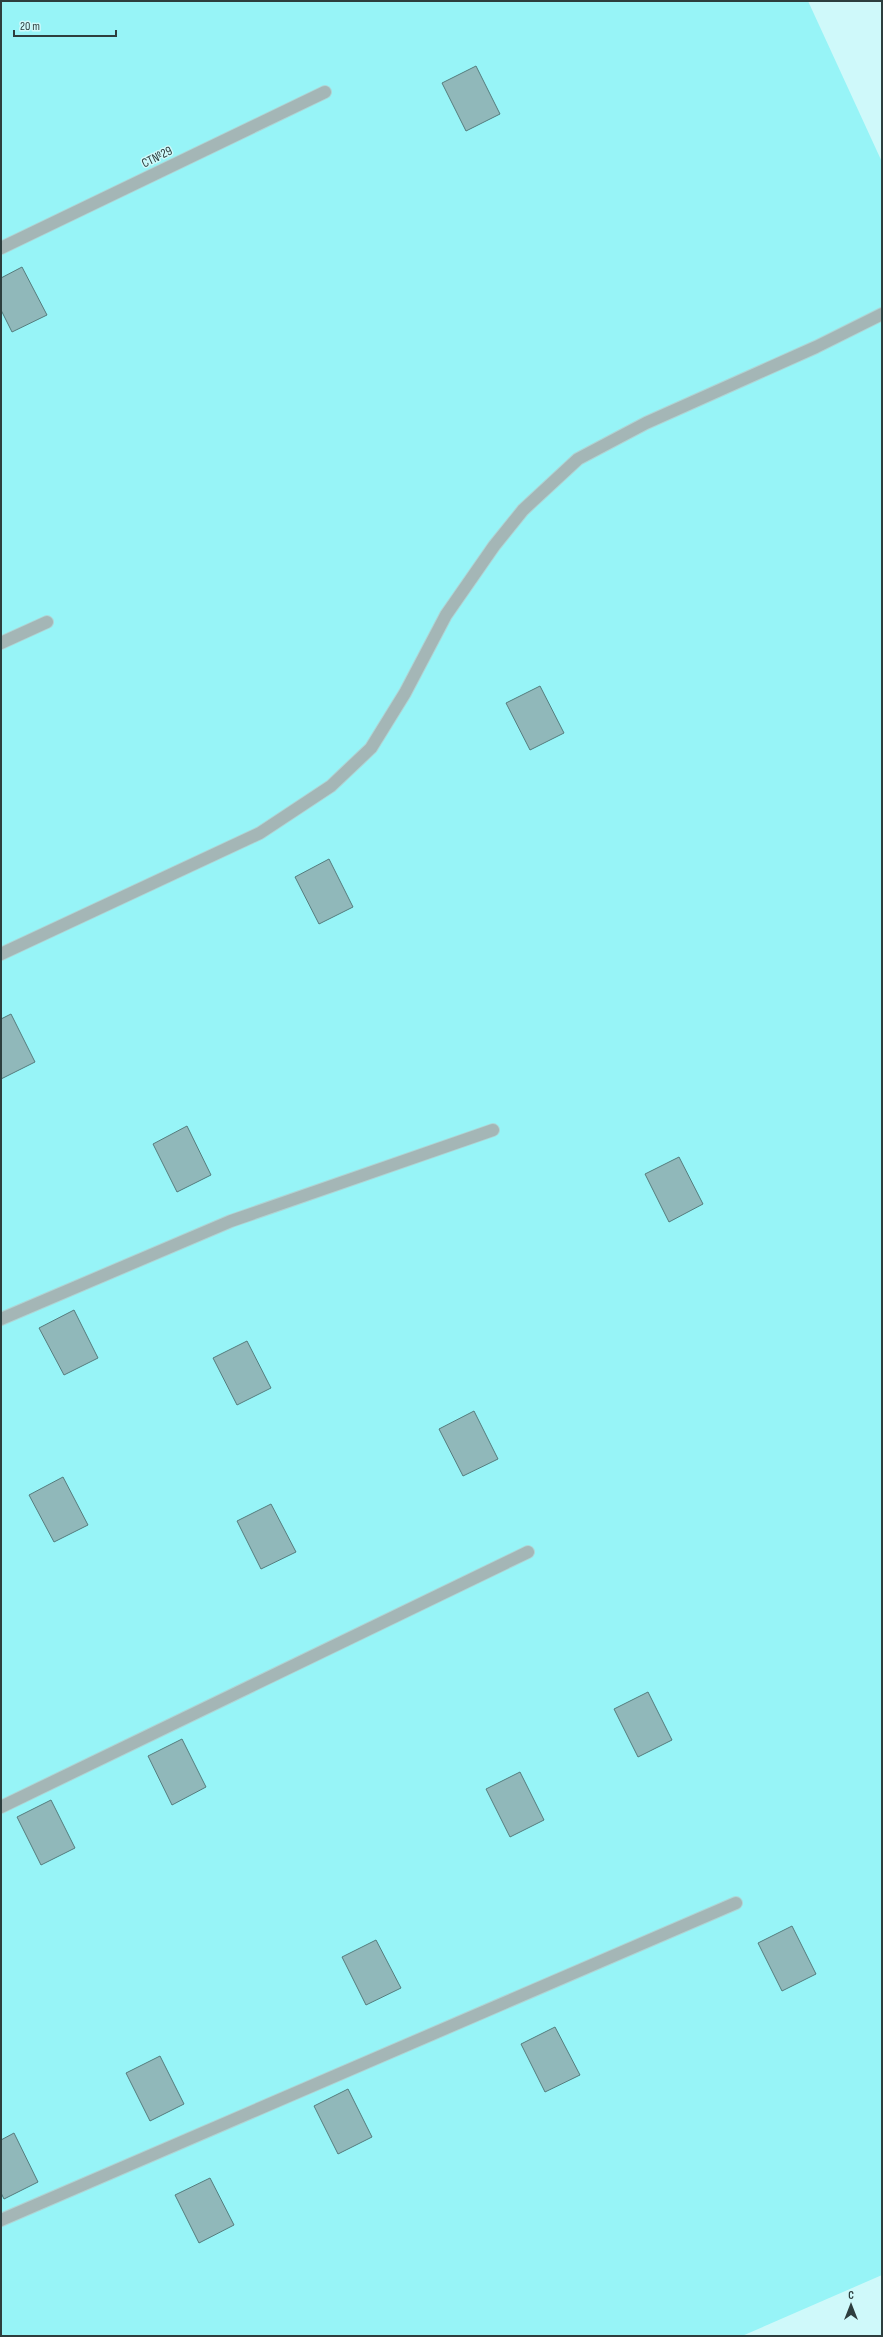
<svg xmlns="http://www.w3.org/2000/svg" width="883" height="2337" font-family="'Sofia Sans Condensed',sans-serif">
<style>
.green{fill:#97f4f7}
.building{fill:#90b8ba;stroke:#557c7d}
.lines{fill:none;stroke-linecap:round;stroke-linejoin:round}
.minor-casing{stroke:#afd4d4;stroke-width:14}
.minor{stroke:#a4b6b6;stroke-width:12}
.labels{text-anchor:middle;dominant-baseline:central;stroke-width:3;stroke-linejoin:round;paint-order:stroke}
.street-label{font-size:13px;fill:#2d3e3e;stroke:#cff9fa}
</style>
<rect width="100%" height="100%" fill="#cff9fa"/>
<polygon class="green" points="1,1 808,1 882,162 882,2275 742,2336 1,2336"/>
<g class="building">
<polygon points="476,66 500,114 466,131 442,83"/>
<polygon points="22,267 47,315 12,332 1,310 1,278"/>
<polygon points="540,686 564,733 530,750 506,703"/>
<polygon points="329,859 353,907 319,924 295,877"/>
<polygon points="11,1014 35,1062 1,1079 1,1019"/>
<polygon points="187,1126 211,1175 177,1192 153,1144"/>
<polygon points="679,1157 703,1204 669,1222 645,1174"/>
<polygon points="74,1310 98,1358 64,1375 39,1328"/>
<polygon points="247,1341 271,1388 237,1405 213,1358"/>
<polygon points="474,1411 498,1459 463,1476 439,1429"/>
<polygon points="63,1477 88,1525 54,1542 29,1495"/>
<polygon points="271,1504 296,1552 261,1569 237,1521"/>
<polygon points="648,1692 672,1740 638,1757 614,1709"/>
<polygon points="182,1739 206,1787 172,1805 148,1756"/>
<polygon points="520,1772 544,1820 510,1837 486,1789"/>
<polygon points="51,1800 75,1848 41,1865 17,1817"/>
<polygon points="792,1926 816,1974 782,1991 758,1943"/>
<polygon points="376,1940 401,1988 366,2005 342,1957"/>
<polygon points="555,2027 580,2075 545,2092 521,2044"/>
<polygon points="160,2056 184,2104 150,2121 126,2073"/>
<polygon points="348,2089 372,2137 338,2154 314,2106"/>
<polygon points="14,2133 38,2182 4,2199 1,2193 1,2140"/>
<polygon points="210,2178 234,2225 199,2243 175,2195"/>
</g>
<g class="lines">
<g class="minor-casing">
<g id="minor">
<polyline points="1,248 325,92"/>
<polyline points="1,643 47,622"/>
<polyline points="1,954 260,833 331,786 371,748 405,693 446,615 494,546 523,510 578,459 646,423 816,347 882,314"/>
<polyline points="1,1319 231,1221 493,1130"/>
<polyline points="1,1807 528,1552"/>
<polyline points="1,2220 736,1903"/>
</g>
</g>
<use href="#minor" class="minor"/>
</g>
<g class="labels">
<g class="street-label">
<text transform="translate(157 157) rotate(-26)">СТ№29</text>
</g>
</g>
<rect width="883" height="2337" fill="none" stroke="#2d3e3e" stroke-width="4"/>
<g transform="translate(851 2305)" stroke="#cff9fa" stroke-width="3" paint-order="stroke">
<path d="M0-3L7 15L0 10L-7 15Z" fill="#2d3e3e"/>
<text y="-6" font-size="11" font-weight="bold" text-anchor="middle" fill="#2d3e3e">С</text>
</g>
<path d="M14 30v6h102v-6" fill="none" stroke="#2d3e3e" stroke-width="2"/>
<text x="20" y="30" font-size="12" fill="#2d3e3e" stroke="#cff9fa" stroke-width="3" paint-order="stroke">20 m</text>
</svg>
